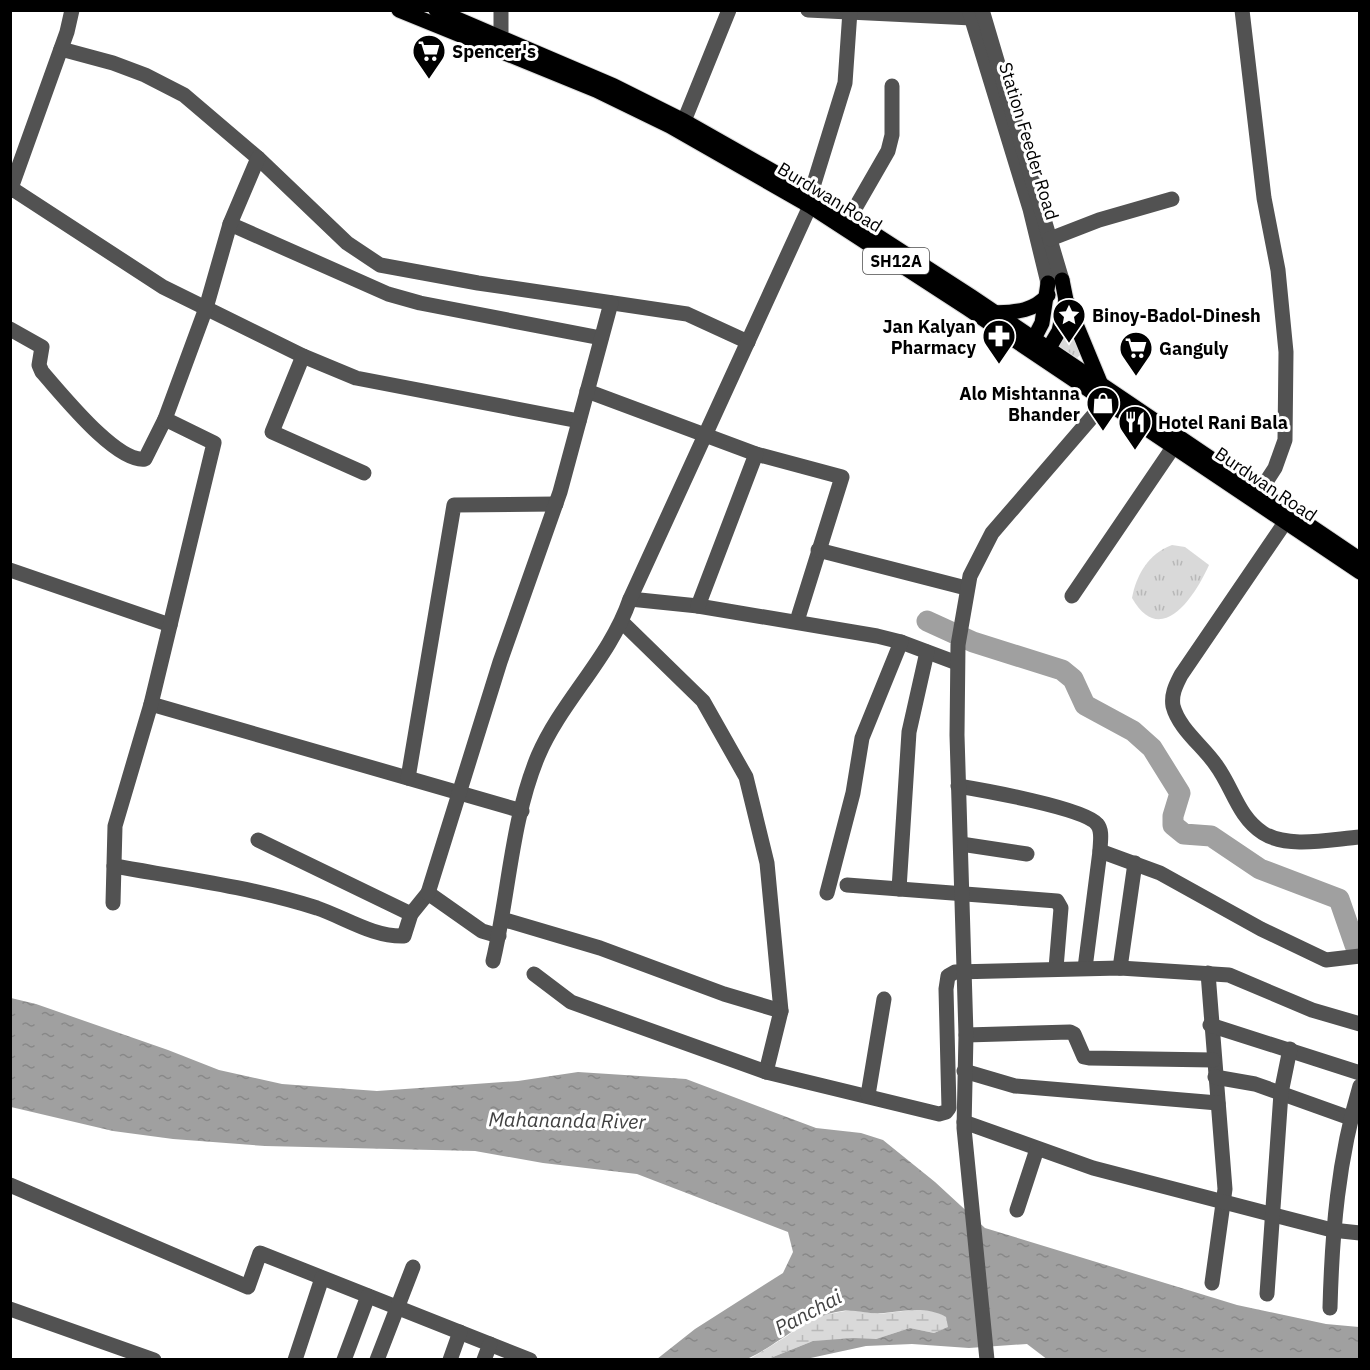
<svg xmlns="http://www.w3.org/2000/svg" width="1370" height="1370" font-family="'IBM Plex Sans',sans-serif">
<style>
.grass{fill:url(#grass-tufts)}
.wetland{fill:url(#wetland-marsh)}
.water{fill:url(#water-ripples)}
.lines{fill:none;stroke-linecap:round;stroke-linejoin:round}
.river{stroke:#a0a0a0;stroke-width:21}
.major-casing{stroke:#dbdbdb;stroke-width:17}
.minor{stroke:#525252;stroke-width:15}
.major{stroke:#000;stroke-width:15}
.labels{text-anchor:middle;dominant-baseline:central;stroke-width:6;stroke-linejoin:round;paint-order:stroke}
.shield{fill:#fff;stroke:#4c4c4c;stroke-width:1.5}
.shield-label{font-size:16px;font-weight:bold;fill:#000}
.poi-label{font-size:18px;font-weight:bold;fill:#000;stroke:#fff;text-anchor:start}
.street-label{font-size:18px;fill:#000;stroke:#fff}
.water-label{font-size:20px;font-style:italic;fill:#414141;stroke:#fff}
</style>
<defs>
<pattern id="grass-tufts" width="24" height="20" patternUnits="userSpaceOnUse" patternTransform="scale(1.5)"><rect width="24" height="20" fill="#d9d9d9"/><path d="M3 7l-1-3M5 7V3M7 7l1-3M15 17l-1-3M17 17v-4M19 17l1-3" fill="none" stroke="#b8b8b8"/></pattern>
<pattern id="wetland-marsh" width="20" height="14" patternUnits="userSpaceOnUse" patternTransform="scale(1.5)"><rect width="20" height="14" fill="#d9d9d9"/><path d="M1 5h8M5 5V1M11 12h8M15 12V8" fill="none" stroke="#b8b8b8"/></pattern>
<pattern id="water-ripples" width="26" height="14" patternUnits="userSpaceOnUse" patternTransform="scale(1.5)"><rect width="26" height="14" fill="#a0a0a0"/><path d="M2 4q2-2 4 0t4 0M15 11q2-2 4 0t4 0" fill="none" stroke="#888"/></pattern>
</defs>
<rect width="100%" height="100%" fill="#fff"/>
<g class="grass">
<polygon points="1071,329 1073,329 1080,355 1077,358 1059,346"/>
<path d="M1172,545l13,2 24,18c-14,31 -48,84 -77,33 4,-23 17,-45 40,-53z"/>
</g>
<polygon class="wetland" points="920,1309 937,1312 947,1317 949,1327 934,1333 910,1328 876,1339 813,1341 768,1359 748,1360 787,1336 804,1323 823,1315 851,1310 879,1314"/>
<path class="water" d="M11,998l25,6 132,46 51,20 63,14 95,7 141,-10 60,-9 108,7 130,49 45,5 22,7 52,42 50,46 252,77 89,19 33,3v32l-311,1 -21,-16 -58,4 -57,-4 -46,2 -60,13h-38l45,-18 40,-3 23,1 34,-11 24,5 14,-6 -2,-10c-20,-11 -40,-6 -62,-4 -14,2 -28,-4 -42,-2 -37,5 -61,32 -93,47 -12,6 -75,1 -92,1l38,-30 88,-56 10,-21 -5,-20 -151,-58 -94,-11 -68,-12 -210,-5 -92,-7 -60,-8 -102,-24z"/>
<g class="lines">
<polyline class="river" points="927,621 973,642 1062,670 1073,679 1085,705 1133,731 1152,748 1180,793 1173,816 1173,825 1184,834 1211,836 1260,869 1339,899 1355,945 1360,947"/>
<g class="major-casing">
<g id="major">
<polyline points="399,10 596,90 670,126 810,206 967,308 1360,572"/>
<polyline points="436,10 614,86 684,121 811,193 972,297 1359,559"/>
<polyline points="1062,280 1066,300 1102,387"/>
<path d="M995,313c20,-1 38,-1 53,-18"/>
<polyline points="1029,348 1042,323 1048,283"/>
<polyline points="1043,358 1059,331 1066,300"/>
</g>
</g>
<g class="minor">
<polyline points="808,10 972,18"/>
<polyline points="969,10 1030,209 1048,283"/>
<polyline points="982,10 1062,280"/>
<polyline points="1242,10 1264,198 1278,270 1286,352 1285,440 1275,468 1260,491"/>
<polyline points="501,36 501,10"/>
<polyline points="61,49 113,63 145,75 184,95 258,158 347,243 380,265 478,283 687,314 748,342"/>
<polyline points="684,121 729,10"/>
<polyline points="11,188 163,287 303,356 356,378 579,421"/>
<polyline points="10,191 67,32 72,10"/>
<polyline points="811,193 845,83 850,11"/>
<polyline points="850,217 888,151 892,135 892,86"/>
<polyline points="230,224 388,294 420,303 601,338"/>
<polyline points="1050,239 1099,220 1172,199"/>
<path d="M10,329l32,18 -3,18 3,7c19,21 74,91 103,87l20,-40"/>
<polyline points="303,356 272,432 364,473"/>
<polyline points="587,391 756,454 842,477 797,621"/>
<path d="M1286,521l-105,154c-5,10 -10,19 -8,31 6,23 30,40 43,59 17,23 22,52 47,68 25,16 69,6 97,4"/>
<polyline points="818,550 966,588"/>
<polyline points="10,570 170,625"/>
<polyline points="1072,596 1174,446"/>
<polyline points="630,599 698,606 877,636 901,642 957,663"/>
<polyline points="698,606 756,454"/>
<polyline points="622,622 703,701 746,777 767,863 781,1011 766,1072"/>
<polyline points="151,704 522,811"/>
<polyline points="408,778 454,505 556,504"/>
<path d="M958,786c24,4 126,22 139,38 6,7 3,18 3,27l-15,117"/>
<polyline points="258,840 411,914"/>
<polyline points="961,844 1027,854"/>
<polyline points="1100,851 1160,873 1261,929 1326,960 1360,956"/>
<path d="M114,866c68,12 137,21 203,42 29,10 56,29 87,28l7,-22 17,-21 54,38 17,5"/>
<polyline points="847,885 1057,901 1061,908 1056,968"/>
<polyline points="899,889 909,732 927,652"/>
<polyline points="428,893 500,662 560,492 611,303"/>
<polyline points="827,893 853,793 862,738 901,642"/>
<polyline points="113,903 115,826 151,704 214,443 165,419 206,308 230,224 258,158"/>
<polyline points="502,919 600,948 724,994 781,1011"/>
<path d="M493,961c16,-67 18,-140 45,-205 24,-56 72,-98 92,-157l180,-393"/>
<polyline points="1120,968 1135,863"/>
<polyline points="1208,973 1225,1189 1212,1283"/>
<polyline points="534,974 571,1002 766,1072 939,1114 946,1112 949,1108 946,989 948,976 955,972 1120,968 1229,975 1312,1010 1360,1024"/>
<polyline points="1210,1025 1360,1073"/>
<polyline points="966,1035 1070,1032 1074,1034 1084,1057 1089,1058 1213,1060"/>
<polyline points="964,1071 1015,1086 1218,1103"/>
<polyline points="1215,1077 1255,1084 1350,1118"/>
<polyline points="868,1095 884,999"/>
<polyline points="964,1122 1093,1168 1332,1230 1360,1233"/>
<polyline points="10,1185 248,1287 260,1253 530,1360"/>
<polyline points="1017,1210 1037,1149"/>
<polyline points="1267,1294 1281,1093 1290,1049"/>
<path d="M1330,1308c2,-75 8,-149 30,-222"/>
<polyline points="10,1309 154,1360"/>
<polyline points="295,1360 322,1278"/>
<polyline points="344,1360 368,1296"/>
<polyline points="377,1360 413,1267"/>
<polyline points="450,1360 460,1332"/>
<polyline points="484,1360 490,1344"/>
<polyline points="987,1360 964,1128 966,1035 957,735 958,645 970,576 992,533 1105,402"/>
</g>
<use href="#major" class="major"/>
</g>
<defs>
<g id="supermarket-pin" transform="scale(1.725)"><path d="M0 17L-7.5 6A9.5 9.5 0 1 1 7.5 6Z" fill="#000" stroke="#fff"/><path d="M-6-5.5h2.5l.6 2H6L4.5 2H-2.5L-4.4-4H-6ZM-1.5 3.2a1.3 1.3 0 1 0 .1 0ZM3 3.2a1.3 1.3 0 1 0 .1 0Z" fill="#fff"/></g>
<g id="sight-pin" transform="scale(1.725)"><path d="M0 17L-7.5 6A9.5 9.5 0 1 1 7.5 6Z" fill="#000" stroke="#fff"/><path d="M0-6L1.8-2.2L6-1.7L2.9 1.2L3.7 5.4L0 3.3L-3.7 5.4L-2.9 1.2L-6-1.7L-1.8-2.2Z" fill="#fff"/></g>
<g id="pharmacy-pin" transform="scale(1.725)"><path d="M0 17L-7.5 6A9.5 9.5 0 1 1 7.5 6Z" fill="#000" stroke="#fff"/><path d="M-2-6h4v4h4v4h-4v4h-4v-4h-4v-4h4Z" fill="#fff"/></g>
<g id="shop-pin" transform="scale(1.725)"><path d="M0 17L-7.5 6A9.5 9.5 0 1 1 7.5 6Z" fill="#000" stroke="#fff"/><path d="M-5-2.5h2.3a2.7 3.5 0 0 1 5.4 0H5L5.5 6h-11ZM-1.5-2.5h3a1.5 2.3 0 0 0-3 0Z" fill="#fff"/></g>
<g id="restaurant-pin" transform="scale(1.725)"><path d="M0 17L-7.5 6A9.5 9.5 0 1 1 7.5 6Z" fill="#000" stroke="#fff"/><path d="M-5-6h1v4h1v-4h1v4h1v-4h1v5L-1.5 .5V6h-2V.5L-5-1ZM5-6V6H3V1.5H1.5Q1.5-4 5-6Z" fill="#fff"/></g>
</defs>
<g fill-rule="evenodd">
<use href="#supermarket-pin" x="429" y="51"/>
<use href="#sight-pin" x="1069" y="315"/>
<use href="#pharmacy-pin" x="999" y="336"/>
<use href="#supermarket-pin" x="1136" y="348"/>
<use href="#shop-pin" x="1103" y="403"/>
<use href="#restaurant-pin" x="1135" y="422"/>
</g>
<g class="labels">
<rect class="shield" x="863" y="248" width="66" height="26" rx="4.5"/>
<g class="shield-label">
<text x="896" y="261">SH12A</text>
</g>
<g class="poi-label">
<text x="452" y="51">Spencer's</text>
<text x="1092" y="315">Binoy-Badol-Dinesh</text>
<text x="976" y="326" text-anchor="end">Jan Kalyan<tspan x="976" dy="21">Pharmacy</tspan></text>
<text x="1159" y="348">Ganguly</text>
<text x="1080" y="393" text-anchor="end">Alo Mishtanna<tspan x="1080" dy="21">Bhander</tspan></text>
<text x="1158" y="422">Hotel Rani Bala</text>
</g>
<g class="street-label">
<text transform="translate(1029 141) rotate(73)">Station Feeder Road</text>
<text transform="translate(830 197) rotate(31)">Burdwan Road</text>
<text transform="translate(1266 484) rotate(34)">Burdwan Road</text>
</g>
<g class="water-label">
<text transform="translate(567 1120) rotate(1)">Mahananda River</text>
<text transform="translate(808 1312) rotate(-28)">Panchai</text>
</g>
</g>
<rect width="1370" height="1370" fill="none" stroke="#000000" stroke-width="24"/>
</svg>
